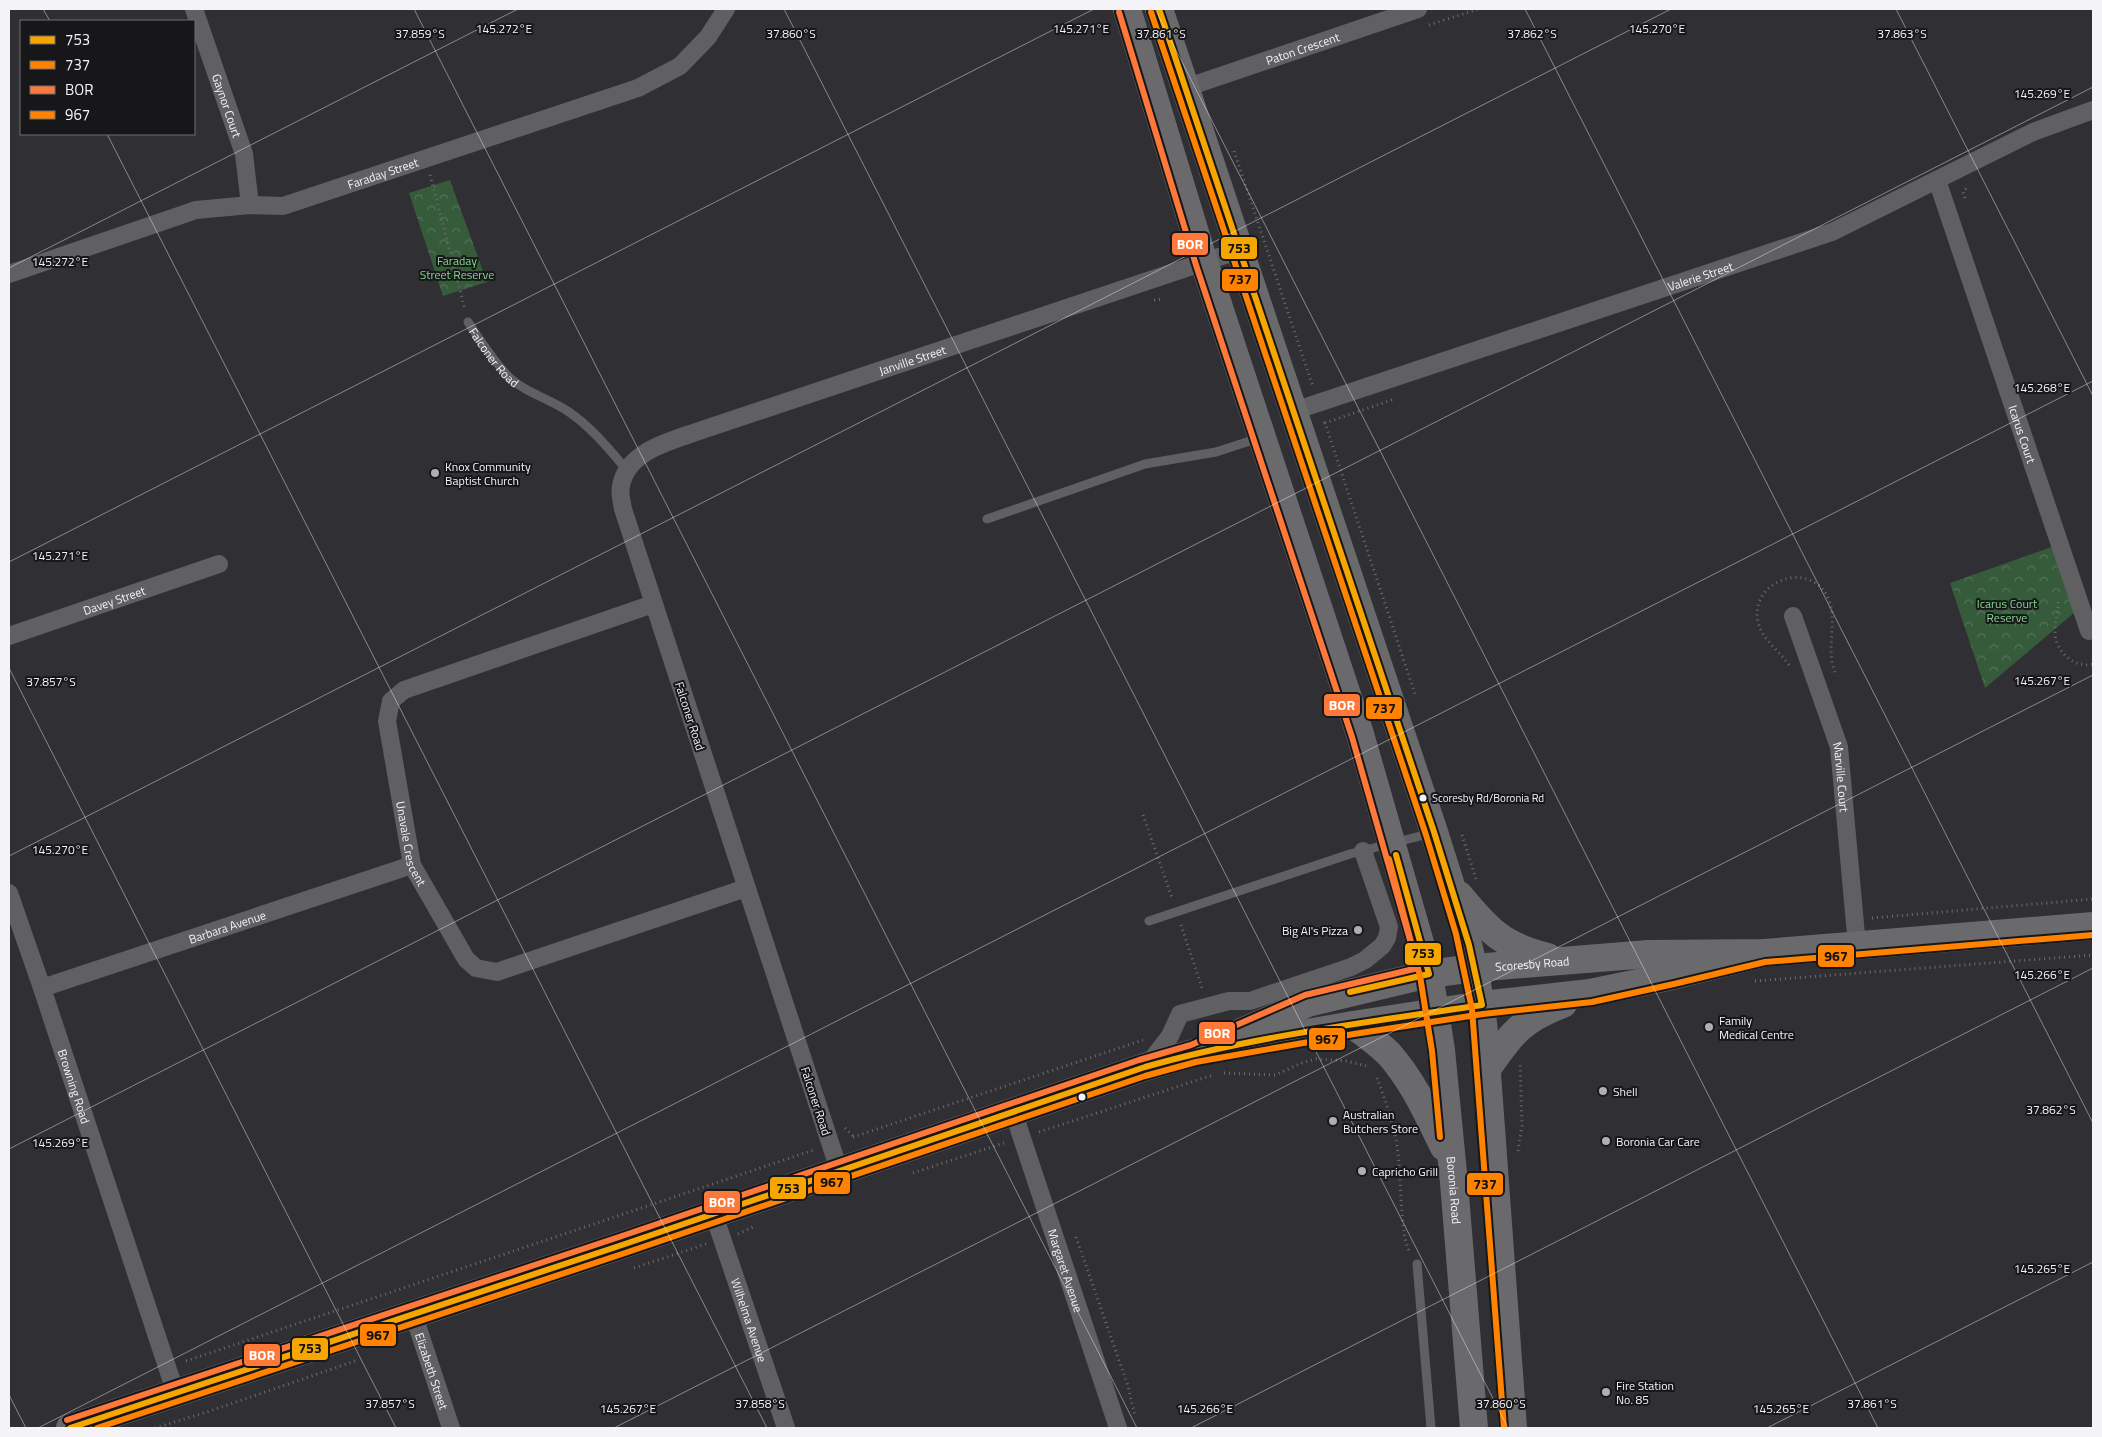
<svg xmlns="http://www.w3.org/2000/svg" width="2102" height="1437" font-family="'Titillium Web',sans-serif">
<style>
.park{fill:url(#park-crowns)}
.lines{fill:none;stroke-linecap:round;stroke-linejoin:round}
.path{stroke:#6d6d6f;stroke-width:3;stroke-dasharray:1 4;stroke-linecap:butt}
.lane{stroke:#606063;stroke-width:9}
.street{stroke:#606063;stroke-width:18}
.primary{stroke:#6a6a6c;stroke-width:28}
.bus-1-casing{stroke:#17171a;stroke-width:10}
.bus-2-casing{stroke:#17171a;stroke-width:10}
.bus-3-casing{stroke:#17171a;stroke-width:10}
.bus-4-casing{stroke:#17171a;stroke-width:10}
.bus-1{stroke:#f7a600;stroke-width:6}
.bus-2{stroke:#ff8200;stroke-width:6}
.bus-3{stroke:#fe783a;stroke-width:6}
.bus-4{stroke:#ff8200;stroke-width:6}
.ticks{fill:none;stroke:#f4f4f8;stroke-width:1;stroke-opacity:0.45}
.poi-dot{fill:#afafb3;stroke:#17171a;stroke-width:2}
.bus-dot{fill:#f4f4f8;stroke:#17171a;stroke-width:2}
.labels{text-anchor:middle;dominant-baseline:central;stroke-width:4;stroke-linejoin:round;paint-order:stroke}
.bus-label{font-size:11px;fill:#f4f4f8;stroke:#17171a;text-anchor:start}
.street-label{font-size:12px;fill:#f4f4f8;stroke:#17171a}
.park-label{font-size:12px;fill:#83d98b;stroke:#17171a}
.poi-label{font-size:12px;fill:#f4f4f8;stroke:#17171a;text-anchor:start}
.ticks-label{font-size:12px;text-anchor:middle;fill:#f4f4f8;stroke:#17171a;stroke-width:4;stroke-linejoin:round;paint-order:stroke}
.line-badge{stroke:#17171a;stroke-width:2}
.badge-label{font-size:14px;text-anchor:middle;font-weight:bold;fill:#fff}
.pale-badge-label{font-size:14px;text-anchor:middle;font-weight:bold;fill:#111}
</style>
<defs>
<pattern id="park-crowns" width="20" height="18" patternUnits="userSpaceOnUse" patternTransform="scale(1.25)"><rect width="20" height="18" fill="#365b3b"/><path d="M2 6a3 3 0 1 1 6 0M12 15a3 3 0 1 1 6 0" fill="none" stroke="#547358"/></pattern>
</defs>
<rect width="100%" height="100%" fill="#302f34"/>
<g class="park">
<polygon points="450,180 487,282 443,296 409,193"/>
<polygon points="2060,544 2081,607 1985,688 1950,583"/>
</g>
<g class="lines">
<g class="path">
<polyline points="1429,25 1478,9"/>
<polyline points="1234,151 1313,387"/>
<polyline points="430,175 465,309"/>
<polyline points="1965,198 1963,192 1968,186"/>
<polyline points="1154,300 1164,299"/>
<polyline points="1392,400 1325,423 1415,694"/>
<path d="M2058,602c1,11 -4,21 -3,32 1,18 20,35 38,30"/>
<path d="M1789,665c-10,-15 -26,-24 -31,-43 -9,-39 47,-62 68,-28 10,17 5,37 5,56 0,9 2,18 5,26"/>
<polyline points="1143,815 1172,898"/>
<polyline points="1462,835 1476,879"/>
<polyline points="1872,918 2093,899"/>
<polyline points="1181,925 1203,991"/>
<polyline points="1755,981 2093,955"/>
<polyline points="1224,1073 1275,1075 1304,1062 1316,1059 1347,1061 1366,1066"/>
<path d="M1377,1078c9,24 18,50 21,75 3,20 2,86 12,99"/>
<polyline points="845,1128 853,1136"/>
<polyline points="1039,1132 1213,1075"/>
<polyline points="853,1137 1143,1040"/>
<polyline points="1518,1151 1522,1126 1520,1063"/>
<polyline points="913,1173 1004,1143"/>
<polyline points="738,1234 753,1227"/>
<polyline points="1076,1237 1128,1386 1135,1416"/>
<polyline points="634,1268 706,1244"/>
<polyline points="186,1361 814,1150"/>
<polyline points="155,1428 207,1412 358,1360"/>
</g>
<g class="lane">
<path id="s1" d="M468,322c12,18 24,37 39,53 17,18 42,23 62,37 22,15 40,37 57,57"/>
<polyline points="987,519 1145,464 1216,452 1259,438"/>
<polyline points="1149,921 1350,854 1432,833"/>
<polyline points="1417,1264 1431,1428"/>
</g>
<g class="street">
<path id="s2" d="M194,9l50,145 6,51"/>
<path id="s3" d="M1185,88l233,-79"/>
<path id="s4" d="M1937,180l152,451"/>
<path id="s5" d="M9,274l187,-64 54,-5 33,1 355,-118 42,-22 28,-29 18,-28"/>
<path id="s6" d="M1294,411l538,-179 201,-100 60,-22"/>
<path id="s7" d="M653,604l-249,86 -13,11 -4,20 25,144 54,94 10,9 21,4 249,-84"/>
<path id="s8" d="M1793,616l46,131 18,199"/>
<path id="s9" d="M9,636l210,-72"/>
<path id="s10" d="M9,893l33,95 134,406"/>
<path id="s11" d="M42,988l370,-123"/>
<polyline points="1146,1067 1170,1036 1180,1014 1229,1001 1250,1001 1351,967 1365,960 1382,946 1387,938 1389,927 1363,851"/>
<path id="s12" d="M1013,1111l105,317"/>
<path id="s13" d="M839,1170l-216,-661c-1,-7 -4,-16 -2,-23 6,-34 46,-44 75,-54l544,-182"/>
<path id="s14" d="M713,1212l73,216"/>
<path id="s15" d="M413,1313l38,115"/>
</g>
<g class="primary">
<path id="s16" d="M1127,9l77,253 156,472 69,240 12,76 13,133 20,245"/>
<path d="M1159,9l275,823c21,67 44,132 50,201l29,395"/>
<path d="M1459,895c29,35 43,51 89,62"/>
<path d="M1353,1025c12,9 25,18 36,29 24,27 39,61 55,93"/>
<path id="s17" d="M1232,1036l76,-33 121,-29 45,-6 174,-14 116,-1 329,-27"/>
<path d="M1487,1069c25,-36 34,-49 76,-65"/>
<polyline points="70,1428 622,1245 1145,1067 1194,1053 1353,1025 1482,1005 1590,993 1672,976 1764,953"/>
</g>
<g class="bus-1-casing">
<g id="bus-1">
<polyline points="1350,992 1429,974 1396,855"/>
<path d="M70,1428l552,-183 523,-178c109,-31 225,-45 337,-62l-13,-60 -35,-113 -275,-823"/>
</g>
</g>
<g class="bus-2-casing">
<g id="bus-2">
<polyline points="1151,12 1426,835 1456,934 1472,1009 1504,1428"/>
<polyline points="1389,859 1420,976 1432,1051 1440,1137"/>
</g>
</g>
<g class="bus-3-casing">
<polyline id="bus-3" points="67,1420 619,1237 1139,1060 1191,1045 1305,995 1418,968 1352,737 1196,265 1119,12"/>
</g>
<g class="bus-4-casing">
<polyline id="bus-4" points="97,1428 625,1253 1145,1076 1196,1062 1354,1034 1483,1014 1592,1002 1674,984 1765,962 2093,935"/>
</g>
<use href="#bus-1" class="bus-1"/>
<use href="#bus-2" class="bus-2"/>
<use href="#bus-3" class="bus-3"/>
<use href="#bus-4" class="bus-4"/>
</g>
<path class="ticks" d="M43,9l7,12M414,9l723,1419M784,9l724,1419M1155,9l723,1419M1525,9l568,1114M1896,9l197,387M107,134l660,1294M9,268l509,-259M9,562l1085,-553M9,668l387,760M9,856l1662,-847M9,1149l2084,-1062M9,1395l17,33M38,1428l2055,-1047M614,1428l1479,-753M1191,1428l902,-460M1767,1428l326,-166"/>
<g class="poi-dot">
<circle cx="435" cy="473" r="5"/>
<circle cx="1358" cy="930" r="5"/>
<circle cx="1709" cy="1027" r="5"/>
<circle cx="1603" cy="1091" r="5"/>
<circle cx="1333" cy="1121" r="5"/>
<circle cx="1606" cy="1141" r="5"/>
<circle cx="1362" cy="1171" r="5"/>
<circle cx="1606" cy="1392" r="5"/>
</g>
<g class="bus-dot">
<circle cx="1423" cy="798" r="4.5"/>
<circle cx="1082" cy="1097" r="4.5"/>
</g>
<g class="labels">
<g class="bus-label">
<text x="1432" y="798">Scoresby Rd/Boronia Rd</text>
</g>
<g class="street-label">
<text stroke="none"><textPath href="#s3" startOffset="124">Paton Crescent</textPath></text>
<text stroke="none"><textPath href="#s2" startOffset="102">Gaynor Court</textPath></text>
<text stroke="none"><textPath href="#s5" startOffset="390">Faraday Street</textPath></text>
<text stroke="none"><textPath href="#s6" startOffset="428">Valerie Street</textPath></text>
<text stroke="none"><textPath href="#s1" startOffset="44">Falconer Road</textPath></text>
<text stroke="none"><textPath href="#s13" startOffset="1044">Janville Street</textPath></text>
<text stroke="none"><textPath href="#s4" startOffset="268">Icarus Court</textPath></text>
<text stroke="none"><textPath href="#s9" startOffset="111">Davey Street</textPath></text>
<text transform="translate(690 716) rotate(72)">Falconer Road</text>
<text stroke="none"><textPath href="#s8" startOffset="169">Marville Court</textPath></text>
<text stroke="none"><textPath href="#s7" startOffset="426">Unavale Crescent</textPath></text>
<text stroke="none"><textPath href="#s11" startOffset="195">Barbara Avenue</textPath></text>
<text stroke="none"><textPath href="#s17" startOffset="311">Scoresby Road</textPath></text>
<text stroke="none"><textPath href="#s10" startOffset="204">Browning Road</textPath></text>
<text transform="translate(816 1101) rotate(72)">Falconer Road</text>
<text stroke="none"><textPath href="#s16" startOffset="1229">Boronia Road</textPath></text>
<text stroke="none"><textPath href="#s12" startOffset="168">Margaret Avenue</textPath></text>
<text stroke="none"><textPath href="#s14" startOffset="114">Wilhelma Avenue</textPath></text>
<text stroke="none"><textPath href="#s15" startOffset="61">Elizabeth Street</textPath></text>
</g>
<g class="park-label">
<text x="457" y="260">Faraday<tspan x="457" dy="14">Street Reserve</tspan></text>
<text x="2007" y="603">Icarus Court<tspan x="2007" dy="14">Reserve</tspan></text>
</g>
<g class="poi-label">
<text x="445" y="466">Knox Community<tspan x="445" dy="14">Baptist Church</tspan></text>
<text x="1348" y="930" text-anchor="end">Big Al's Pizza</text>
<text x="1719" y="1020">Family<tspan x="1719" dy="14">Medical Centre</tspan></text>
<text x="1613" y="1091">Shell</text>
<text x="1343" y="1114">Australian<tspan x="1343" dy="14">Butchers Store</tspan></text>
<text x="1616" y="1141">Boronia Car Care</text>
<text x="1372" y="1171">Capricho Grill</text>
<text x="1616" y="1385">Fire Station<tspan x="1616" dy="14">No. 85</tspan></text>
</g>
</g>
<g class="ticks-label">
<text x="504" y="33">145.272°E</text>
<text x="1081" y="33">145.271°E</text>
<text x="1657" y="33">145.270°E</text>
<text x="420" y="38">37.859°S</text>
<text x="791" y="38">37.860°S</text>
<text x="1161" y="38">37.861°S</text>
<text x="1532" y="38">37.862°S</text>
<text x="1902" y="38">37.863°S</text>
<text x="2042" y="98">145.269°E</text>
<text x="60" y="266">145.272°E</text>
<text x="2042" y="392">145.268°E</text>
<text x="60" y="560">145.271°E</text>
<text x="2042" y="685">145.267°E</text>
<text x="51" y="686">37.857°S</text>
<text x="60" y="854">145.270°E</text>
<text x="2042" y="979">145.266°E</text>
<text x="2051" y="1114">37.862°S</text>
<text x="60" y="1147">145.269°E</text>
<text x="2042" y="1273">145.265°E</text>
<text x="390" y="1408">37.857°S</text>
<text x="760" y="1408">37.858°S</text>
<text x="1501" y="1408">37.860°S</text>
<text x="1872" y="1408">37.861°S</text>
<text x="628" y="1413">145.267°E</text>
<text x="1205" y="1413">145.266°E</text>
<text x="1781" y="1413">145.265°E</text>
</g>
<g class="line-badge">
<rect x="1171" y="232" width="38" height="24" rx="5" fill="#fe783a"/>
<rect x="1220" y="236" width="38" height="24" rx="5" fill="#f7a600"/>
<rect x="1221" y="268" width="38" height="24" rx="5" fill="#ff8200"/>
<rect x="1323" y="693" width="38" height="24" rx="5" fill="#fe783a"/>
<rect x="1365" y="696" width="38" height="24" rx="5" fill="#ff8200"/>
<rect x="1404" y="942" width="38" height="24" rx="5" fill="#f7a600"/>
<rect x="1817" y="944" width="38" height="24" rx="5" fill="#ff8200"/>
<rect x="1198" y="1021" width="38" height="24" rx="5" fill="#fe783a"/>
<rect x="1308" y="1027" width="38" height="24" rx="5" fill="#ff8200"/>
<rect x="813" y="1171" width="38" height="24" rx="5" fill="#ff8200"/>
<rect x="1466" y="1172" width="38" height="24" rx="5" fill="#ff8200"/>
<rect x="769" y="1176" width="38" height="24" rx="5" fill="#f7a600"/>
<rect x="703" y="1190" width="38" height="24" rx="5" fill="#fe783a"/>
<rect x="359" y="1323" width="38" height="24" rx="5" fill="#ff8200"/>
<rect x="291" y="1337" width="38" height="24" rx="5" fill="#f7a600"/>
<rect x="243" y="1343" width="38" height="24" rx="5" fill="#fe783a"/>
</g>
<g class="badge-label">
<text x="1190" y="249">BOR</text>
<text x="1342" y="710">BOR</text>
<text x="1217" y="1038">BOR</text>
<text x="722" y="1207">BOR</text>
<text x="262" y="1360">BOR</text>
</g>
<g class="pale-badge-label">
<text x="1239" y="253">753</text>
<text x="1240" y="284">737</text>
<text x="1384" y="713">737</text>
<text x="1423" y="958">753</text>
<text x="1836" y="961">967</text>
<text x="1327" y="1044">967</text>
<text x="832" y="1187">967</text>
<text x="1485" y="1189">737</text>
<text x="788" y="1193">753</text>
<text x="378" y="1340">967</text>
<text x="310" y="1353">753</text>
</g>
<rect width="2102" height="1437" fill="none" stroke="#f4f4f8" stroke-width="20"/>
<rect x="20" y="20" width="175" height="115" fill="#17171a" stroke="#6f6f73"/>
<rect x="30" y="36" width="25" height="8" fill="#f7a600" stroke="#6f6f73"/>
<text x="65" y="45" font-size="15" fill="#f4f4f8">753</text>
<rect x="30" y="61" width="25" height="8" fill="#ff8200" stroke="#6f6f73"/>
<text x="65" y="70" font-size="15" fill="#f4f4f8">737</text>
<rect x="30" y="86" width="25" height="8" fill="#fe783a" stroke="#6f6f73"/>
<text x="65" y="95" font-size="15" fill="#f4f4f8">BOR</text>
<rect x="30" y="111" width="25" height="8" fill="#ff8200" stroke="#6f6f73"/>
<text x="65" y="120" font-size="15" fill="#f4f4f8">967</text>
</svg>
